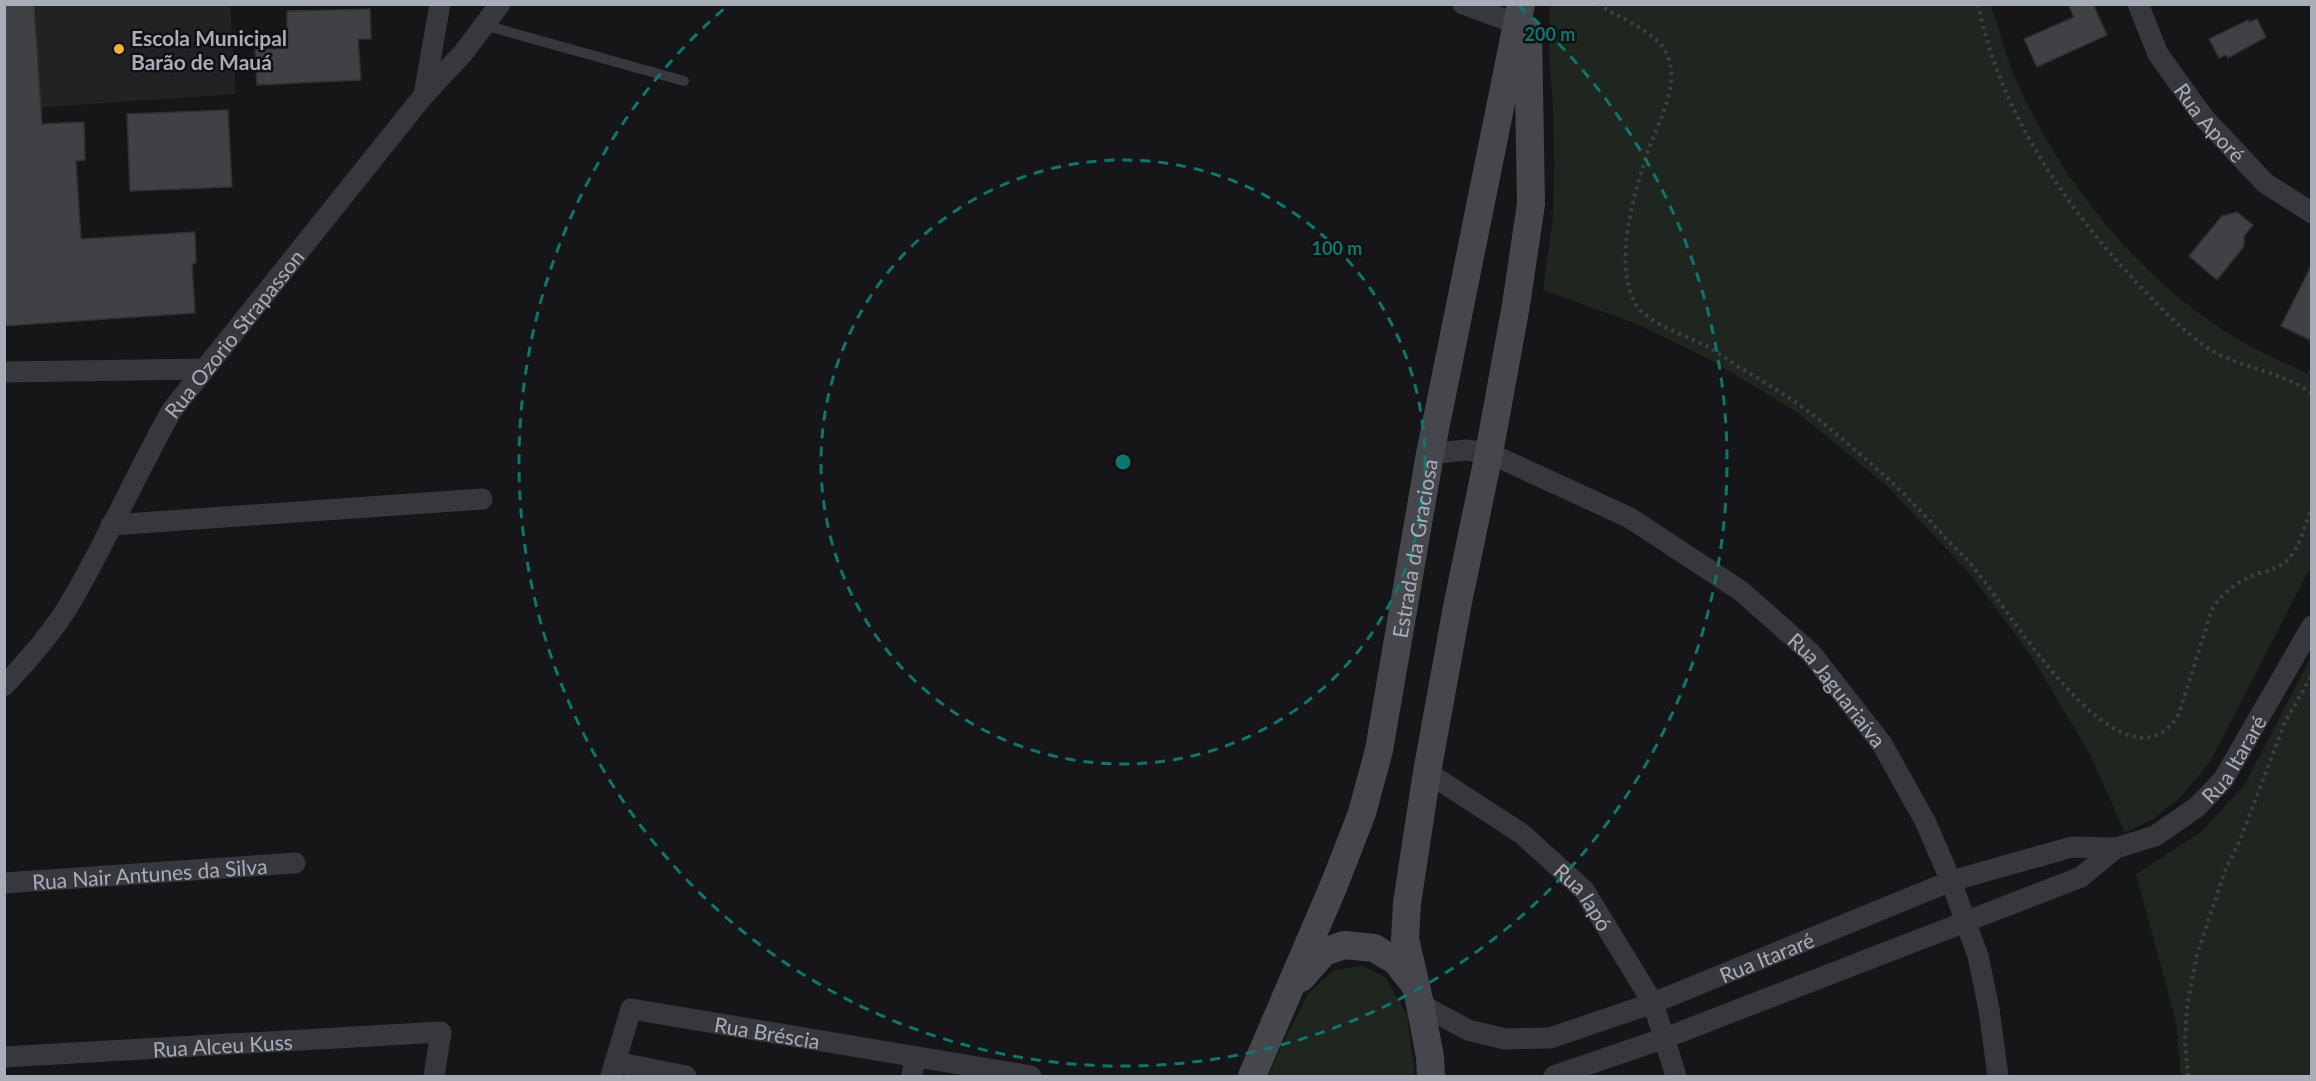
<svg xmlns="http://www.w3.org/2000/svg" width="2316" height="1081" font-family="Lato,sans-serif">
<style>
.built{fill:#222225}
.green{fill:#1e261f}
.building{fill:#404145;stroke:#303034;stroke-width:1.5}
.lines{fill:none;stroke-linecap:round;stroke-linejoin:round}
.path{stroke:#3d3f44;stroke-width:4;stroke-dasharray:3 4.5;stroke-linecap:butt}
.lane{stroke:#37383d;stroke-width:10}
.street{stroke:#37383d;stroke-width:21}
.secondary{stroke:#45474d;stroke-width:28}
.ring{fill:none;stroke:#0f766e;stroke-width:3;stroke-dasharray:10 8}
.poi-dot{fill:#f2b134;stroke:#111113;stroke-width:2}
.labels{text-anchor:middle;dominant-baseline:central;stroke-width:5;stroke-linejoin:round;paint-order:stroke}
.poi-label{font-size:21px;font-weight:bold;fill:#a8adb8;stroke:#111113;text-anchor:start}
.street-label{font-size:21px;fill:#a8adb8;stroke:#111113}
.centre{fill:#0f766e;stroke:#111113;stroke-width:3}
.ring-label{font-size:18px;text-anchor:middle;font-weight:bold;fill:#0f766e;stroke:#111113;stroke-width:5;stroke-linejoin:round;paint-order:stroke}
</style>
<rect width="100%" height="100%" fill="#161618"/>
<polygon class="built" points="5,5 230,5 236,94 5,110"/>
<g class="green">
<path d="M1550,5h441c9,27 16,55 28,82 49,105 128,202 231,259 18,10 38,18 57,27l4,-7v200l-101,196 -29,35 -28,22 -28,14 -35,-79 -60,-100 -59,-79 -83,-88 -91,-75 -92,-55 -68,-33 -94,-34 10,-73 1,-54 -1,-56 -4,-52z"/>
<polygon points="2311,657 2311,1076 2181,1076 2176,1022 2136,874 2201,832 2245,784"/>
<polygon points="1364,966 1385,977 1407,1015 1415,1076 1268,1076 1286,1037 1308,994 1334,970"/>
</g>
<g class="building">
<polygon points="4,4 34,4 42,124 84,122 85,160 76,161 81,239 195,232 196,263 192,264 195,313 4,326"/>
<polygon points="2068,4 2093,4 2107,35 2037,67 2024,39 2074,17"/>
<polygon points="370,9 371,39 358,39 361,80 257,85 255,50 287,48 287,11"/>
<polygon points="2257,19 2266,37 2228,58 2226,55 2219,58 2209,39 2248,20 2249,22"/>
<polygon points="228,110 232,187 130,191 127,114"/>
<polygon points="2237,212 2253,225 2244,236 2244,246 2217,280 2189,256 2222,216"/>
<polygon points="2312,264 2312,341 2281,326"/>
</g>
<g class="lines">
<g class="path">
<path d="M1598,4c19,13 54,26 66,45 20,30 -6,73 -16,102 -14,43 -35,110 -13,152 11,21 56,34 77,46 9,6 18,12 27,18 20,12 40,24 59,37 30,21 59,48 87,72 29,26 55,57 83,85 33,34 154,247 211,153l33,-105c11,-18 28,-29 48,-36 11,-3 21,-6 29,-15 11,-12 17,-35 23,-51"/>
<path d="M1978,4c21,106 85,199 157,277 22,23 44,47 70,65 32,23 77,24 107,48"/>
<polyline points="2188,1076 2185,1040 2187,1007 2197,955 2225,871 2240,840 2285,722 2312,675"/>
</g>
<polyline class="lane" points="484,25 684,81"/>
<g class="street">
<polyline points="1463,4 1528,28"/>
<path id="s1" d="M2138,4l20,50 46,64 61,65 47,30"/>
<polyline points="424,95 440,4"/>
<polyline points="4,372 205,369"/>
<path id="s2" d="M1430,454l36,-4 23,3 141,65 111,73 70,62 71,91 43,77 26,60 27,75 11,53 9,67"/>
<polyline points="111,525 482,499"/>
<path id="s3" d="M4,686c24,-26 50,-55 68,-86 36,-62 65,-128 100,-190l252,-315 40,-43 36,-48"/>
<path id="s4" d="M1427,772l95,62 62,56 69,113 23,73"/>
<path id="s5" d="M4,883l291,-20"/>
<path id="s6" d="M1420,1004l48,26 37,9 45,-1 103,-35 298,-122 121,-34 44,1 39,-12 42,-29 26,-27 89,-154"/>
<path id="s7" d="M4,1057l437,-25 -7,44"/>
<polyline points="615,1062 686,1076"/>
<path id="s8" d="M611,1076l20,-67 400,67"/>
<polyline points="912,1076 915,1057"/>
<polyline points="1554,1076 1665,1038 2081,877 2116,848"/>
</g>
<g class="secondary">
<polyline points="1301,978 1324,952 1344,945 1374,948 1396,961 1415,985"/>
<path id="s9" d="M1252,1076l82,-191 28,-72 17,-63 51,-296 91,-450"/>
<polyline points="1431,1076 1430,1057 1420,1004 1405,939 1407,903 1427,772 1457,607 1489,453 1516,305 1531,204 1528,30"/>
</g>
</g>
<g class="ring">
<circle cx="1123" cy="462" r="302"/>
<path d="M1519 6A604 604 0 1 1 727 6"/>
</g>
<circle class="poi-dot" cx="119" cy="49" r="6"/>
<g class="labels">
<g class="poi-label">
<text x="131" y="37">Escola Municipal<tspan x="131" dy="24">Barão de Mauá</tspan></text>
</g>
<g class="street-label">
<text stroke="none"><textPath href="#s1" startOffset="140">Rua Aporé</textPath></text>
<text stroke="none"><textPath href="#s3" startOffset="423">Rua Ozorio Strapasson</textPath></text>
<text stroke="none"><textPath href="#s9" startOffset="555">Estrada da Graciosa</textPath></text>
<text stroke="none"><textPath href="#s2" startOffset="486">Rua Jaguariaíva</textPath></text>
<text stroke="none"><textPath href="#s6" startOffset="891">Rua Itararé</textPath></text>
<text stroke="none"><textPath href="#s5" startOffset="146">Rua Nair Antunes da Silva</textPath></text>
<text stroke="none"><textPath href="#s4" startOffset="202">Rua Iapó</textPath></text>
<text stroke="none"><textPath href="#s6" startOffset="369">Rua Itararé</textPath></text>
<text stroke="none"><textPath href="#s8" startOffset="208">Rua Bréscia</textPath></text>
<text stroke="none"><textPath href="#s7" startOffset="219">Rua Alceu Kuss</textPath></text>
</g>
</g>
<circle cx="1123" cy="462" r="9" class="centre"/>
<g class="ring-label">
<text x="1550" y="41">200 m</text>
<text x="1337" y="255">100 m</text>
</g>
<rect width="2316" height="1081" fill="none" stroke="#a8adb8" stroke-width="12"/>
</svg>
